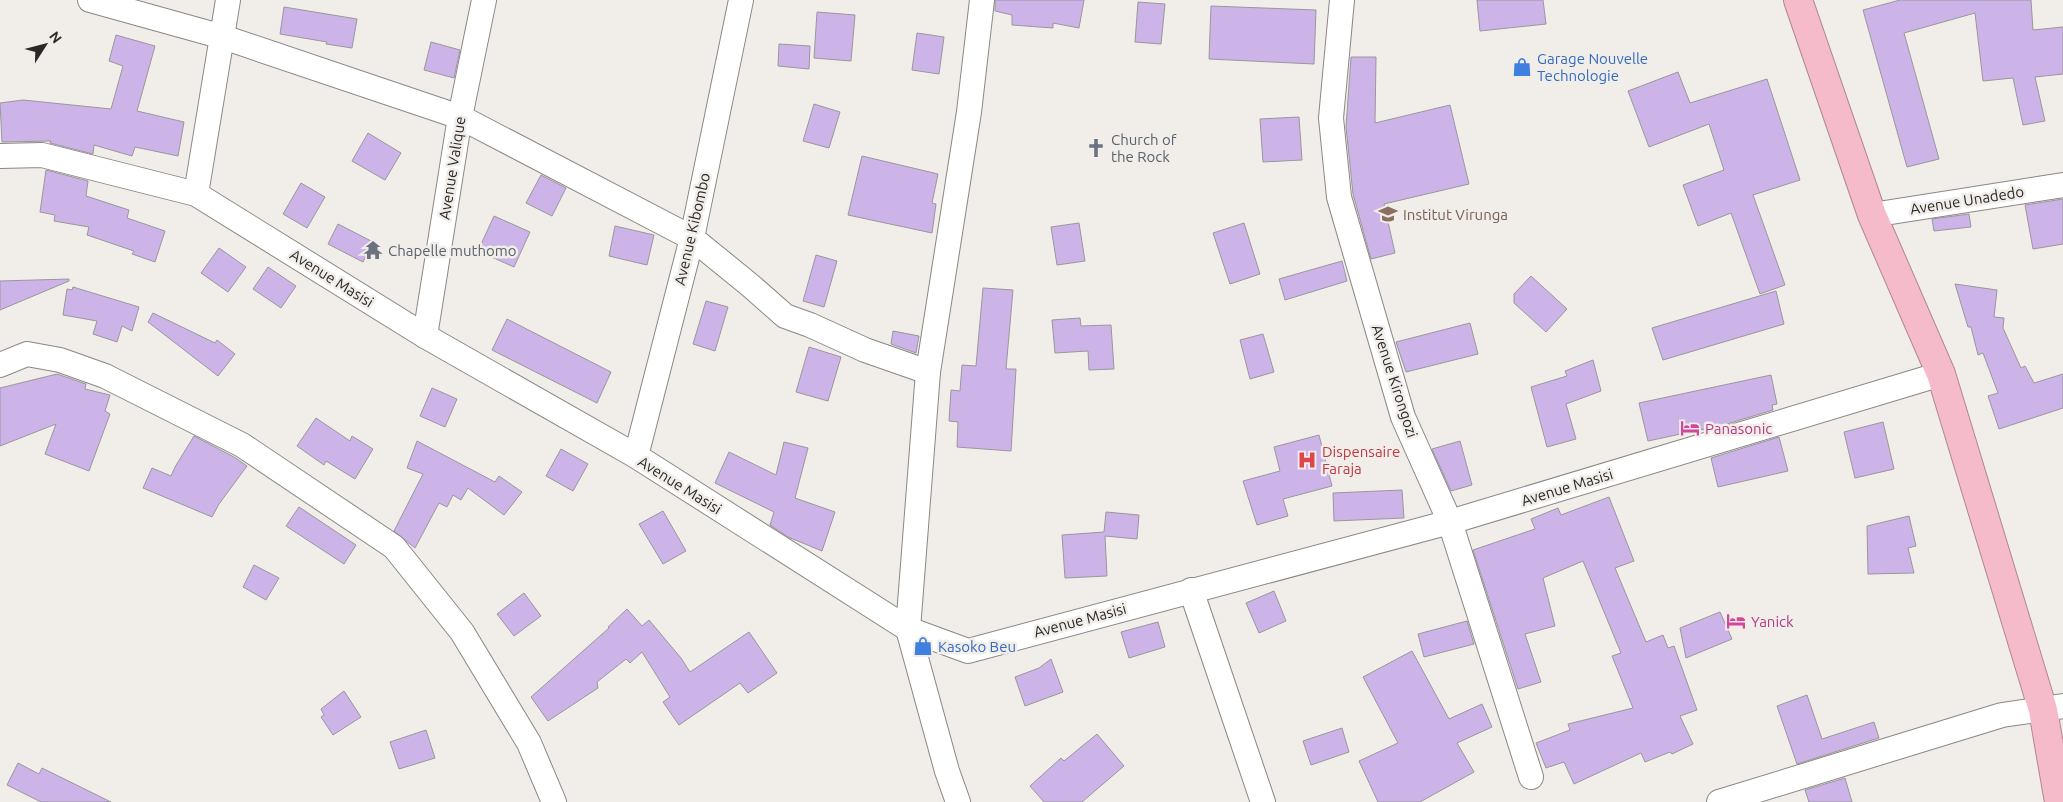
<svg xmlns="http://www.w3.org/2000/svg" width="2063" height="802" font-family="Ubuntu,sans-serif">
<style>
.building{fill:#cdb4e8;stroke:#99979c}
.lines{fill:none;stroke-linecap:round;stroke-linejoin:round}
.street-casing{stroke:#8b8783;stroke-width:26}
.highway-casing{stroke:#ae8892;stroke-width:30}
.street{stroke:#fff;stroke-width:24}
.highway{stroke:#f5bbcb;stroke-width:28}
.labels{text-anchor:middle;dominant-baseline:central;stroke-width:5;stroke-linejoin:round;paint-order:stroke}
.shop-label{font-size:15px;fill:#366cbe;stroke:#f1ede9;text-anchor:start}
.worship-label{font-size:15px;fill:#5b616d;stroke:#f1ede9;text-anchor:start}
.street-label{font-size:15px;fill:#2b2927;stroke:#f1ede9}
.education-label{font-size:15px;fill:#785e54;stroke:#f1ede9;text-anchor:start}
.hotel-label{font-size:15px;fill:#b23c85;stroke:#f1ede9;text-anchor:start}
.health-label{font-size:15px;fill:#be3a42;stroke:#f1ede9;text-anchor:start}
</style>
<rect width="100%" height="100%" fill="#f1ede9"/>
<g class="building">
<polygon points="995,0 1084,0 1079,28 1053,23 1053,28 1012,25 1012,15 995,11"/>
<polygon points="1477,0 1543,0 1546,24 1480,31"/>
<polygon points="1900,0 2031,0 2033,30 2063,27 2063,74 2035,77 2045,121 2023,125 2013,78 1983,81 1975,13 1904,33 1939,159 1907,167 1863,10"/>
<polygon points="1138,2 1165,4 1161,44 1135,42"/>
<polygon points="1211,6 1316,10 1314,64 1209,59"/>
<polygon points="284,7 357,19 352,48 326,44 327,42 280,34"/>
<polygon points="817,12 855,15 851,61 814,58"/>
<polygon points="917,33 944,37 939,74 912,70"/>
<polygon points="116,35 155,46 137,111 184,122 178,156 135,147 132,156 94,145 93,154 50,143 51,141 2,142 0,103 23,100 111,109 123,66 109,61"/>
<polygon points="431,42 460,50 454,78 424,70"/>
<polygon points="779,44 810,46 809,69 778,66"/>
<polygon points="1351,57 1376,57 1375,123 1450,105 1469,184 1384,204 1395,253 1371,259 1353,194 1346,127"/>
<polygon points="1678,72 1690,103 1767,79 1800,180 1753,195 1785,285 1760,294 1731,213 1698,226 1683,185 1724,170 1709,124 1649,147 1628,91"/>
<polygon points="814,104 840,112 829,148 803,141"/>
<polygon points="1299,117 1302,160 1263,162 1260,119"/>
<polygon points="368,133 401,153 385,180 352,161"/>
<polygon points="862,156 938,174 932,203 936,204 932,233 848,215"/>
<polygon points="46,170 88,181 86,196 129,210 127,218 165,231 155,262 132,254 134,251 87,235 89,227 54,221 55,215 40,212"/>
<polygon points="541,175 566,188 552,216 526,203"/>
<polygon points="301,183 325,197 307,228 283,214"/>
<polygon points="2063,199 2063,244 2033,249 2025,205"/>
<polygon points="1969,214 1971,227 1934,231 1932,219"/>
<polygon points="494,216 530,232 514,267 478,251"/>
<polygon points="1079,223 1085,261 1057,265 1051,227"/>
<polygon points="1244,223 1260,274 1230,284 1213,233"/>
<polygon points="338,224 373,242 363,262 328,244"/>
<polygon points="615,226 654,235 647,265 609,256"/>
<polygon points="219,248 246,267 228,292 201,273"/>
<polygon points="816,255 837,261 824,307 803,301"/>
<polygon points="1342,261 1347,281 1285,300 1279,279"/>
<polygon points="268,267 296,286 281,308 253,289"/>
<polygon points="1531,276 1567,309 1546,332 1514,303 1514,294"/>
<polygon points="69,279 69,281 0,310 0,281"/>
<polygon points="1955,284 1997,290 1994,317 2004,318 2003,328 2021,368 2025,366 2034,383 2063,374 2063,408 1999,429 1988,396 1998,393 1983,353 1978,355 1971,327 1968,327"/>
<polygon points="73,287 139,307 132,331 122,326 117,342 93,334 97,321 63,315 67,289 72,290"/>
<polygon points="983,288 1013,290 1006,369 1016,369 1011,451 957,447 958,422 949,421 951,390 960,391 962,365 976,366"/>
<polygon points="1776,291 1784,324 1663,360 1652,328"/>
<polygon points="706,301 728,307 715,351 693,344"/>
<polygon points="153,313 215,343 217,340 235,354 218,376 148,322"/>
<polygon points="1080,318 1081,326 1111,325 1114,369 1089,370 1088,351 1055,353 1052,320"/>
<polygon points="507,319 611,372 597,403 492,350"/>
<polygon points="1470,323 1478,354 1406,372 1396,342"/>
<polygon points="893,331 919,336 916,353 891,344"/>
<polygon points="1263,334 1274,372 1250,379 1240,340"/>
<polygon points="809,347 841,357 828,401 796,392"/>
<polygon points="1593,360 1601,391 1566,404 1576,439 1547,447 1531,387 1567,376 1565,371"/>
<polygon points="57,374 86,384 85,389 110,395 105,411 110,414 89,471 45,454 56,424 0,446 0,388"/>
<polygon points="1771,375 1777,404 1772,405 1773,410 1704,431 1704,429 1648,441 1639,403"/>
<polygon points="432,388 457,399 445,427 420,416"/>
<polygon points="316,418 350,441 352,436 373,449 355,479 326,461 324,465 297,446"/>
<polygon points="1883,422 1894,469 1855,478 1844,432"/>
<polygon points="1319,435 1332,486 1283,499 1288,516 1257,525 1243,481 1280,471 1274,447"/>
<polygon points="194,436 234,457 247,466 219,504 212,517 143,488 152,468 171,476 175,467"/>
<polygon points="1779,437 1788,471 1718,487 1711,458"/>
<polygon points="417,441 495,482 499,476 522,492 504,515 468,488 461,500 453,495 447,507 439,503 415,548 394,531 423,474 407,468"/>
<polygon points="1460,441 1472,485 1451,491 1432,449"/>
<polygon points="784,442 808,448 795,498 835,512 822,551 788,537 770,525 774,512 715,483 729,452 776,475"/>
<polygon points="561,449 588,464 573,491 546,476"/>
<polygon points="1402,490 1404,518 1334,521 1333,493"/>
<polygon points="1609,497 1634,561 1615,568 1646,642 1663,635 1668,648 1674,646 1697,710 1680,716 1693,744 1672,754 1670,752 1645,762 1641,753 1574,784 1564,762 1546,768 1536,743 1570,730 1568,724 1633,708 1612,656 1621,653 1583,561 1543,578 1555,626 1525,634 1541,682 1518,689 1473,550 1535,529 1531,519 1558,508 1561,515"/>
<polygon points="299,507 356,545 344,564 286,526"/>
<polygon points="663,511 686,551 663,564 639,524"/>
<polygon points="1106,512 1139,515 1137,539 1105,536 1107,576 1065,578 1062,535 1104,532"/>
<polygon points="1909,516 1916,546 1908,548 1914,573 1868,574 1867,526"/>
<polygon points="254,565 279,578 266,600 243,587"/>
<polygon points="1274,591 1286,621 1259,633 1246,603"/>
<polygon points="524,593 541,616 514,636 497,614"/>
<polygon points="627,609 642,626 649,620 681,658 690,672 749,632 777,673 748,693 740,683 679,725 663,702 670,697 642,652 630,663 626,659 597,682 598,688 548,721 531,697 609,628 608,627"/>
<polygon points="1720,612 1732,639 1686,658 1680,628"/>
<polygon points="1467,621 1474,644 1424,657 1418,634"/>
<polygon points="1158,622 1165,647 1129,658 1121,632"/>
<polygon points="1412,651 1449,719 1482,704 1492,727 1457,743 1474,772 1420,802 1378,802 1359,761 1398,743 1363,677"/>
<polygon points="1051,659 1063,692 1025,706 1015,677 1039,668"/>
<polygon points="344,691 361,717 333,735 321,717 324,715 321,709"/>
<polygon points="1807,695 1822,739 1874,722 1879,738 1797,764 1777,706"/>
<polygon points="1342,728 1349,752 1311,765 1303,741"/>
<polygon points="426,730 435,758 399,769 390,742"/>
<polygon points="1097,734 1124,766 1082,802 1044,802 1030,786 1061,758 1064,761"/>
<polygon points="18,763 39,774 42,768 111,802 41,802 7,785"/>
<polygon points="1845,778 1852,802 1809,802 1805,790"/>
</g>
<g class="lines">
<g class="street-casing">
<g id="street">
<polyline points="90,0 223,37 460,117 692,238 751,286 785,316 810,325 865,350 928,372"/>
<polyline points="1342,0 1331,118 1339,197 1403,417 1450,522 1531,777"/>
<polyline points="0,156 42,155 196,194 425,336 636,456 908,629 968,651 1450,522 1941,374"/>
<polyline points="196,194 228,0"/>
<polyline points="1872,215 2063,185"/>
<polyline points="425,336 460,117 484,0"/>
<polyline points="0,365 27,354 60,360 105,376 242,445 394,547 462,632 529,743 554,802"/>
<polyline points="636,456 692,238 741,0"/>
<polyline points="1191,590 1263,802"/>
<polyline points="958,802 947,771 908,629 928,372 969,112 982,0"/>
<polyline points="1719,802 2002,715 2063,706"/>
</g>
</g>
<g class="highway-casing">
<polyline id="highway" points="1798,0 1872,215 1941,374 2043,710 2059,802"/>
</g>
<use href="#street" class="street"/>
<use href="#highway" class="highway"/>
</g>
<defs>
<g id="shop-bare" transform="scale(1.5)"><path d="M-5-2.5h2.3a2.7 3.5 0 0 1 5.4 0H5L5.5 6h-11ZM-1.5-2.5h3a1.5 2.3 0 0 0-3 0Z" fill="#3f7fe0" stroke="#f1ede9" stroke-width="2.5" paint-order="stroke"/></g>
<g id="church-bare" transform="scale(1.5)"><path d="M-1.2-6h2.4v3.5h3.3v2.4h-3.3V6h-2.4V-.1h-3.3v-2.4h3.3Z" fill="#6b7280" stroke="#f1ede9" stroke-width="2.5" paint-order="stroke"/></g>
<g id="school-bare" transform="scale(1.5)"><path d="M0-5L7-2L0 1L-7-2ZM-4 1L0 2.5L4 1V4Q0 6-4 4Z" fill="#8d6e63" stroke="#f1ede9" stroke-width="2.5" paint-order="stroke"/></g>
<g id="temple-bare" transform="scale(1.5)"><path d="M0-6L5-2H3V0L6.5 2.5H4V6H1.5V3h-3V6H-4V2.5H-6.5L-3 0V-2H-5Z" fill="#6b7280" stroke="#f1ede9" stroke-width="2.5" paint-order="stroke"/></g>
<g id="hotel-bare" transform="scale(1.5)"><path d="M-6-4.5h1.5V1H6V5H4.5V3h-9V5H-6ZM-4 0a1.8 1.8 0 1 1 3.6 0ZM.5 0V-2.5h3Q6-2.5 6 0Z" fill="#d1479c" stroke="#f1ede9" stroke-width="2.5" paint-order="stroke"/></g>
<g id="hospital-bare" transform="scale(1.5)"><path d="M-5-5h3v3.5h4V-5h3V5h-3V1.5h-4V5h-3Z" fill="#e0444e" stroke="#f1ede9" stroke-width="2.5" paint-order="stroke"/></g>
</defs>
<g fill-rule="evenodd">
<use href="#shop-bare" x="1522" y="67"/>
<use href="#church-bare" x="1096" y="148"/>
<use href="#school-bare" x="1388" y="214"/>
<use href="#temple-bare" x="373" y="250"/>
<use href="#hotel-bare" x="1690" y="428"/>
<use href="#hospital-bare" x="1307" y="460"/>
<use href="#hotel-bare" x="1736" y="621"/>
<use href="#shop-bare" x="923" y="646"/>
</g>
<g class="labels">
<g class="shop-label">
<text x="1537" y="58">Garage Nouvelle<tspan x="1537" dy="17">Technologie</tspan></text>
<text x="938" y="646">Kasoko Beu</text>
</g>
<g class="worship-label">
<text x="1111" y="139">Church of<tspan x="1111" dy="17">the Rock</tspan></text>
<text x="388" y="250">Chapelle muthomo</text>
</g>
<g class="street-label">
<text transform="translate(452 168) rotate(-81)">Avenue Valique</text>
<text transform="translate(1967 200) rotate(-9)">Avenue Unadedo</text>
<text transform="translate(692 229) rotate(-77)">Avenue Kibombo</text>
<text transform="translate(332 278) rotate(32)">Avenue Masisi</text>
<text transform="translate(1395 381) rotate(72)">Avenue Kirongozi</text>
<text transform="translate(680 485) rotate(32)">Avenue Masisi</text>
<text transform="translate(1567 487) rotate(-17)">Avenue Masisi</text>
<text transform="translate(1080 620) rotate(-15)">Avenue Masisi</text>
</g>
<g class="education-label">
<text x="1403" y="214">Institut Virunga</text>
</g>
<g class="hotel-label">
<text x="1705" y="428">Panasonic</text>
<text x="1751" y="621">Yanick</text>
</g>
<g class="health-label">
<text x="1322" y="451">Dispensaire<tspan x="1322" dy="17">Faraja</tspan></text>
</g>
</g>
<g transform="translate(45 45) rotate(54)" stroke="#f1ede9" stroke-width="4" paint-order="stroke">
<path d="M0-4L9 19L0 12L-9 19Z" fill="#2b2927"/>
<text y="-8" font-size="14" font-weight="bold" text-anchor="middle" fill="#2b2927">N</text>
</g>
</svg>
